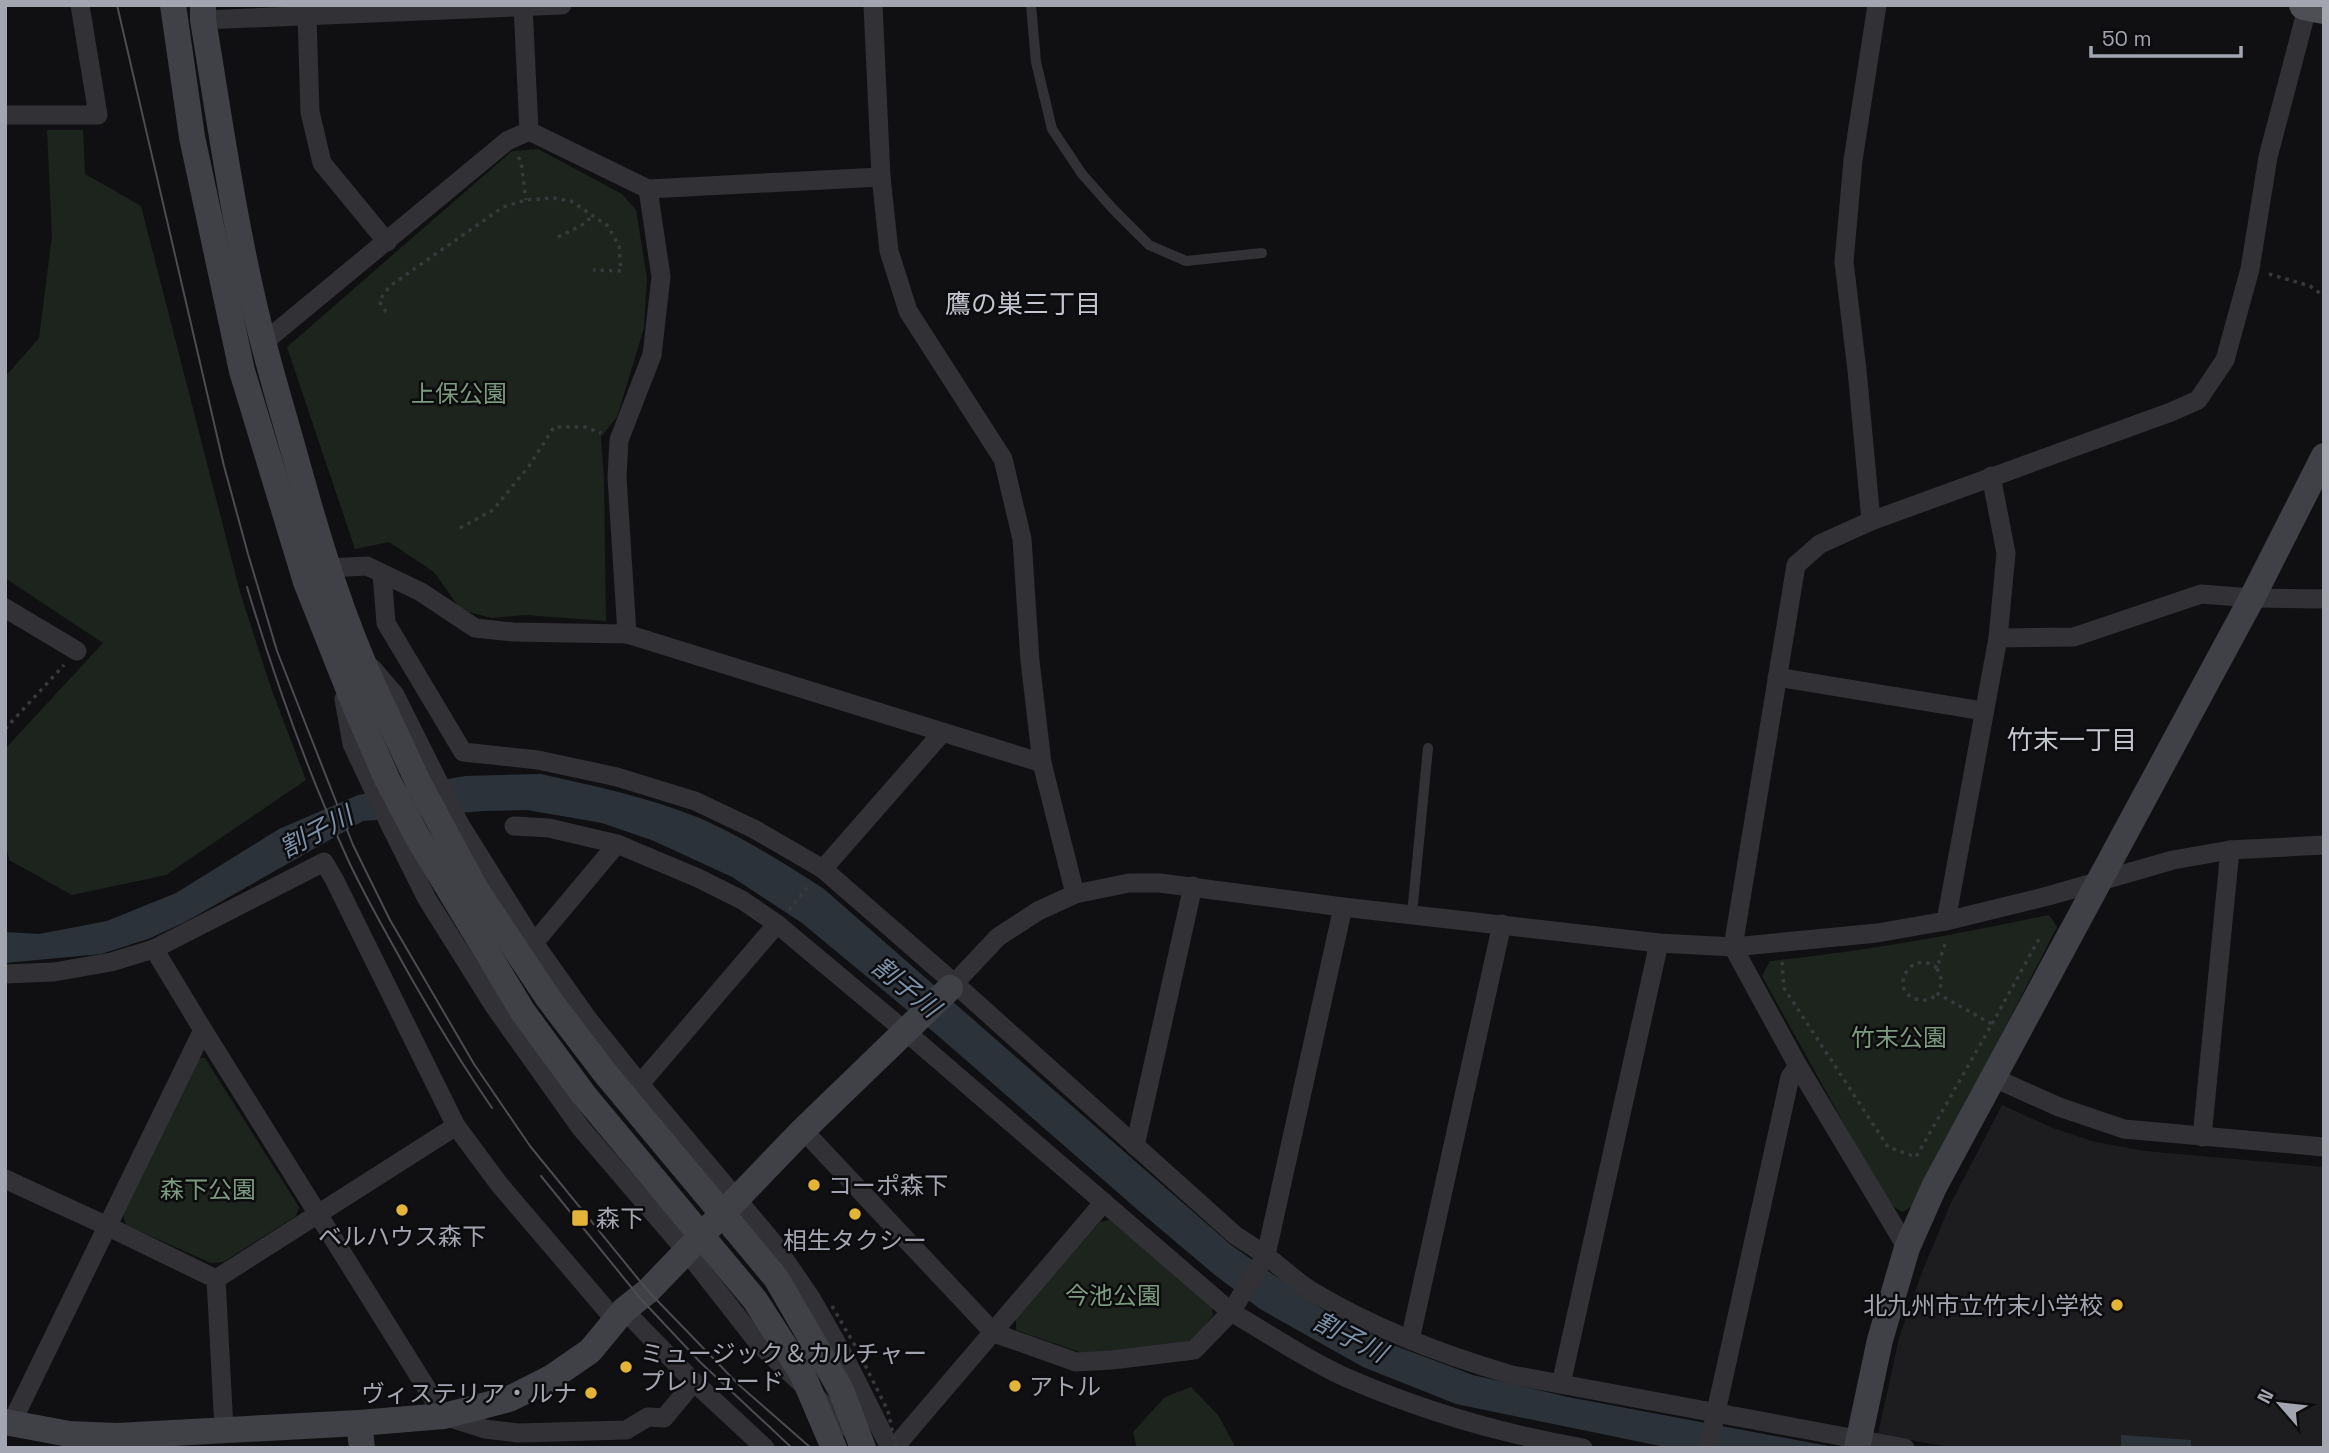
<svg xmlns="http://www.w3.org/2000/svg" width="2329" height="1453" font-family="'Space Grotesk','Noto Sans JP',sans-serif">
<style>
.built{fill:#1d1c1f}
.green{fill:#1d241e}
.water{fill:#2b3239}
.lines{fill:none;stroke-linecap:round;stroke-linejoin:round}
.path{stroke:#38393d;stroke-width:3.5;stroke-dasharray:3.5 5;stroke-linecap:butt}
.lane{stroke:#323236;stroke-width:10}
.street{stroke:#323236;stroke-width:19}
.secondary{stroke:#404146;stroke-width:26}
.primary{stroke:#4e4f55;stroke-width:30}
.tram{stroke:#4b4c51;stroke-width:2}
.path-bridge{stroke:#38393d;stroke-width:3.5;stroke-dasharray:3.5 5;stroke-linecap:butt}
.secondary-bridge{stroke:#404146;stroke-width:26}
.poi-dot{fill:#e3b437;stroke:#0c0b0d;stroke-width:2.5}
.labels{text-anchor:middle;dominant-baseline:central;stroke-width:5;stroke-linejoin:round;paint-order:stroke}
.park-label{font-size:24px;fill:#7b9b7f;stroke:#0c0b0d}
.poi-label{font-size:24px;fill:#a3a6b1;stroke:#0c0b0d;text-anchor:start}
.neighbourhood-label{font-size:26px;fill:#c3c5ce;stroke:#0c0b0d}
.water-label{font-size:26px;font-style:italic;fill:#7b92ab;stroke:#0c0b0d}
</style>
<rect width="100%" height="100%" fill="#101012"/>
<polygon class="built" points="2002,1105 2053,1128 2095,1142 2145,1151 2324,1167 2324,1448 1954,1448 1878,1434 1899,1338 1922,1272 1950,1205"/>
<g class="green">
<polygon points="47,130 83,130 85,174 141,206 240,592 271,688 306,780 166,875 72,895 9,860 5,838 5,749 103,643 5,578 5,377 39,338 52,236"/>
<polygon points="538,149 622,194 636,210 647,278 644,328 617,417 601,437 604,480 606,621 525,615 492,618 461,610 434,572 389,542 355,549 287,347 512,151"/>
<path d="M2049,915l8,12 -144,279 -11,6 -14,-9 -126,-227 8,-15c94,-9 187,-27 279,-46z"/>
<polygon points="196,1058 205,1058 299,1207 296,1216 223,1262 211,1263 126,1225 123,1214"/>
<polygon points="1110,1220 1212,1307 1213,1315 1194,1339 1185,1342 1088,1355 1016,1330 1016,1319 1100,1222"/>
<polygon points="1191,1387 1218,1415 1236,1448 1137,1448 1133,1432 1165,1397"/>
</g>
<g class="water">
<path d="M541,774c53,12 106,23 156,43 42,18 89,47 127,72l407,356 93,65 69,35 80,30 95,22 271,51h-169l-214,-44 -93,-37 -103,-58 -45,-34 -76,-64 -203,-177 -134,-111 -70,-46 -78,-36 -52,-18 -75,-13 -43,1 -121,10 -178,101 -37,17 -47,15 -96,9v-31l34,2 68,-13 69,-28 103,-64 79,-34 107,-19z"/>
<polygon points="2121,1435 2191,1440 2191,1448 2121,1448"/>
</g>
<g class="lines">
<g class="path">
<polyline points="518,157 521,161 526,200"/>
<polyline points="558,237 582,225 594,215"/>
<polyline points="2269,274 2310,286 2324,296"/>
<polyline points="386,312 379,301 390,286 503,207 526,200 553,198 571,201 608,226 619,246 621,271 593,270"/>
<polyline points="460,528 493,510 529,466 554,427 585,427 601,433"/>
<polyline points="5,729 64,665"/>
<polyline points="789,910 811,883"/>
<polyline points="1782,962 1784,988 1888,1147 1916,1157 1992,1024 1938,994 1942,981 1937,968 1946,941"/>
<path d="M1937,968c-27,-21 -49,23 -21,31 8,3 16,0 22,-5"/>
<polyline points="1992,1024 2040,937"/>
</g>
<g class="lane">
<polyline points="1031,5 1036,62 1052,129 1082,174 1113,209 1149,245 1186,261 1262,253"/>
<polyline points="1412,914 1428,748"/>
</g>
<g class="street">
<polyline points="523,5 529,131"/>
<polyline points="873,5 881,177 889,251 908,311 1003,459 1022,539 1030,661 1042,763 1075,894"/>
<polyline points="307,16 310,112 322,163 387,242"/>
<polyline points="203,20 562,5"/>
<polyline points="5,115 98,115 80,5"/>
<polyline points="529,131 648,189 661,277 652,355 619,440 617,477 627,634"/>
<polyline points="648,189 881,177"/>
<polyline points="263,343 507,141 529,131"/>
<polyline points="1871,521 1857,370 1844,262 1853,160 1877,5"/>
<polyline points="318,574 327,568 367,566 421,592 475,628 513,632 627,634 1042,763"/>
<path d="M382,574l4,49 77,129 75,8 79,17 78,24 59,28 69,40 131,114 281,252c10,7 21,13 31,21 16,11 30,26 47,36 62,37 130,63 199,83l393,73"/>
<polyline points="5,608 77,651"/>
<polyline points="1998,638 2074,637 2201,594 2252,598 2324,599"/>
<polyline points="372,668 395,695 459,823 534,943 588,1019 640,1084 772,1241 811,1298 845,1358 890,1448"/>
<polyline points="1777,677 1983,711"/>
<polyline points="344,699 352,744 391,827 427,899 494,1006 580,1127 687,1252 759,1344 857,1435"/>
<path d="M514,826l35,2 68,16 81,34 44,22 35,24 128,107 326,281c37,21 77,49 116,66 76,33 155,56 236,70"/>
<polyline points="823,869 942,733"/>
<polyline points="1946,921 1998,638 2006,553 1991,476"/>
<polyline points="534,943 617,844"/>
<polyline points="154,949 203,1030 444,1416 485,1429 518,1433 626,1430 648,1417 664,1418 694,1382"/>
<polyline points="5,974 54,972 111,962 154,949 324,862 334,879 456,1126 499,1184 615,1320"/>
<polyline points="950,988 998,937 1038,911 1075,894 1129,883 1160,883 1343,907 1659,943 1733,947 1877,933 1946,921 2048,896 2173,860 2230,850 2324,845"/>
<polyline points="1992,1077 2059,1107 2124,1129 2324,1147"/>
<polyline points="640,1084 777,924"/>
<polyline points="803,1130 994,1333 1076,1362 1112,1360 1194,1350 1231,1312 1266,1255 1343,907"/>
<polyline points="2202,1137 2230,850"/>
<polyline points="1135,1146 1193,886"/>
<polyline points="5,1179 107,1226 216,1279"/>
<polyline points="1907,1248 1798,1066 1733,947 1796,565 1820,544 1871,521 2171,412 2198,400 2225,360 2250,269 2268,157 2308,5"/>
<polyline points="624,1310 694,1382 765,1448"/>
<polyline points="1410,1340 1502,924"/>
<polyline points="1561,1384 1659,943"/>
<polyline points="11,1424 203,1030"/>
<polyline points="224,1429 216,1279 456,1126"/>
<polyline points="894,1448 1104,1202"/>
<polyline points="1708,1448 1790,1077 1798,1066"/>
</g>
<g class="secondary">
<polyline points="173,5 192,137 242,371 306,582 356,708"/>
<path d="M203,5v15c18,108 33,218 61,325 10,39 22,78 33,118 22,79 45,156 80,231"/>
<polyline points="5,1422 69,1434 117,1436 359,1423 444,1416 509,1399 551,1378 590,1351 624,1310 648,1291 803,1130 950,988"/>
<polyline points="359,1423 362,1448"/>
<polyline points="1857,1448 1880,1340 1907,1248 1934,1187 2252,598 2324,456"/>
</g>
<polyline class="primary" points="2304,5 2324,9"/>
<g class="tram">
<polyline points="117,5 224,466 248,554 277,651 353,845 390,920 474,1064 530,1146 648,1291 739,1385 811,1448"/>
<path d="M247,587c27,90 58,178 97,264 13,30 30,60 46,89 31,57 65,114 102,168"/>
<polyline points="541,1176 640,1298 700,1362 792,1448"/>
</g>
<polyline class="path-bridge" points="832,1306 857,1349 888,1411 896,1448"/>
<g class="secondary-bridge">
<polyline points="377,694 419,784 475,888 548,998 605,1073 776,1278 841,1390 863,1448"/>
<polyline points="356,708 387,779 417,836 523,1012 584,1095 755,1300 802,1373 834,1448"/>
</g>
</g>
<g class="poi-dot">
<circle cx="814" cy="1185" r="7"/>
<circle cx="402" cy="1210" r="7"/>
<circle cx="855" cy="1214" r="7"/>
<rect x="571" y="1209" width="18" height="18" rx="3.5"/>
<circle cx="2117" cy="1305" r="7"/>
<circle cx="626" cy="1367" r="7"/>
<circle cx="1015" cy="1386" r="7"/>
<circle cx="591" cy="1393" r="7"/>
</g>
<g class="labels">
<g class="park-label">
<text x="459" y="393">上保公園</text>
<text x="1899" y="1037">竹末公園</text>
<text x="208" y="1189">森下公園</text>
<text x="1113" y="1295">今池公園</text>
</g>
<g class="poi-label">
<text x="828" y="1185">コーポ森下</text>
<text x="596" y="1218">森下</text>
<text x="402" y="1236" text-anchor="middle">ベルハウス森下</text>
<text x="855" y="1240" text-anchor="middle">相生タクシー</text>
<text x="2103" y="1305" text-anchor="end">北九州市立竹末小学校</text>
<text x="640" y="1353">ミュージック＆カルチャー<tspan x="640" dy="28">プレリュード</tspan></text>
<text x="1029" y="1386">アトル</text>
<text x="577" y="1393" text-anchor="end">ヴィステリア・ルナ</text>
</g>
<g class="neighbourhood-label">
<text x="1023" y="304">鷹の巣三丁目</text>
<text x="2072" y="740">竹末一丁目</text>
</g>
<g class="water-label">
<text transform="translate(316 832) rotate(-28)">割子川</text>
<text transform="translate(906 987) rotate(39)">割子川</text>
<text transform="translate(1350 1337) rotate(27)">割子川</text>
</g>
</g>
<rect width="2329" height="1453" fill="none" stroke="#a3a6b1" stroke-width="14"/>
<g transform="translate(2280 1404) rotate(298)" stroke="#0c0b0d" stroke-width="5" paint-order="stroke">
<path d="M0-5L12 26L0 18L-12 26Z" fill="#a3a6b1"/>
<text y="-10" font-size="19" font-weight="bold" text-anchor="middle" fill="#a3a6b1">N</text>
</g>
<path d="M2091 46v10h150v-10" fill="none" stroke="#a3a6b1" stroke-width="3.5"/>
<text x="2102" y="46" font-size="21" fill="#a3a6b1" stroke="#0c0b0d" stroke-width="5" paint-order="stroke">50 m</text>
</svg>
